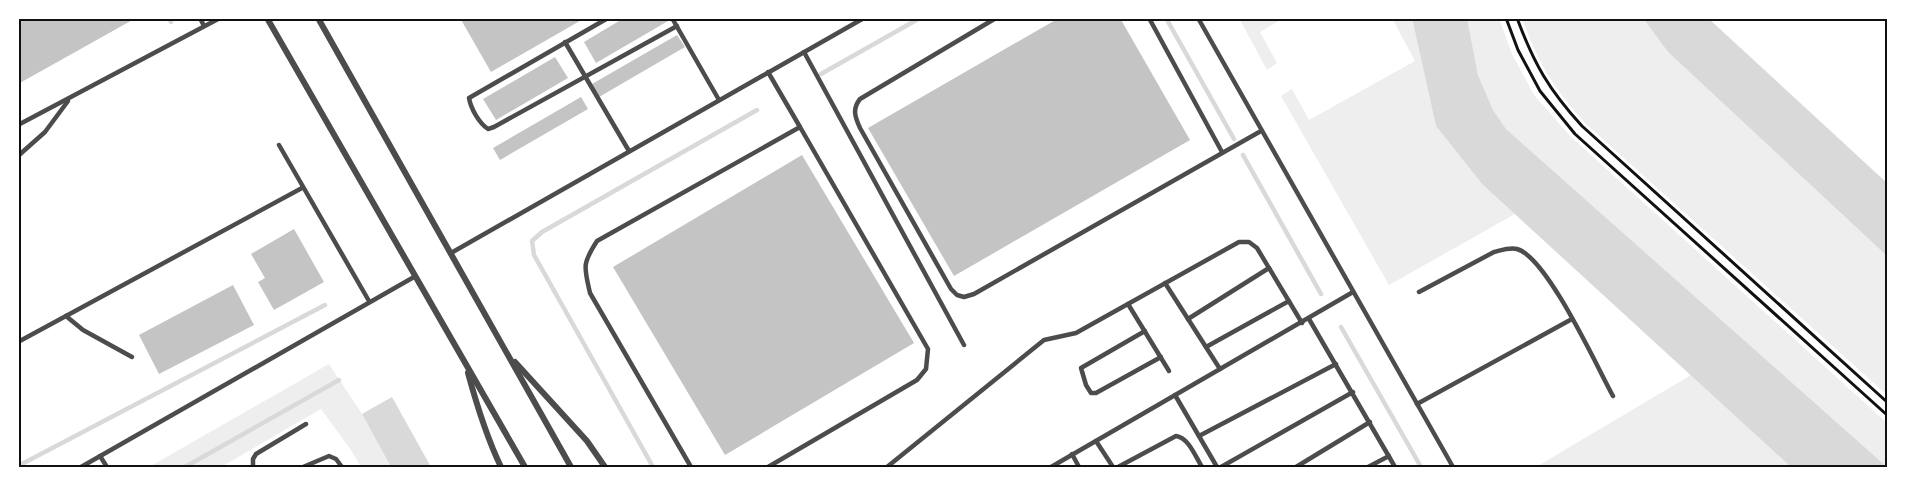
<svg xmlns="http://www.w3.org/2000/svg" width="1905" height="485" font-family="'Work Sans',sans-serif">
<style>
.green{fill:#eee}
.water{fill:#d9d9d9}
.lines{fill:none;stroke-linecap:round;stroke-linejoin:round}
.stream{stroke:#d9d9d9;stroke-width:4.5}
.building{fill:#c4c4c4}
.path{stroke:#111;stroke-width:3}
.service{stroke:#4c4c4c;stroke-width:4.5}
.minor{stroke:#4c4c4c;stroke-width:6}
.neatline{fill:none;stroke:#111;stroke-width:2}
</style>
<rect width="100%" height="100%" fill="#fff"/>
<g class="green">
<polygon points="1239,18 1284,18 1260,32 1277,63 1267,70"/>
<polygon points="1392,18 1412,18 1436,126 1482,184 1515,214 1389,285 1281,96 1292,89 1309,120 1415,61"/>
<polygon points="1467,18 1499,18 1512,54 1534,95 1571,137 1887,423 1887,467 1506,129 1493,110 1478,75"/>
<path d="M1522,18h121l25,34 219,204v139l-302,-272c-31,-34 -48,-62 -63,-105z"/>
<polygon points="329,364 362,414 391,467 361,467 351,450 321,409 221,467 149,467"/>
<polygon points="1691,375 1791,467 1536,467"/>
</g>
<g class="water">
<polygon points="1412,18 1467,18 1478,75 1493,110 1506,129 1887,467 1791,467 1482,184 1436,126"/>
<polygon points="1643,18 1708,18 1887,183 1887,256 1668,52"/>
<polygon points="392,397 431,467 391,467 362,414"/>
</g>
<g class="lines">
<g class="stream">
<polyline points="169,18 171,22"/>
<polyline points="1166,18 1234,139"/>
<polyline points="821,74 920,18"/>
<polyline points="1243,155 1321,294"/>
<polyline points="1341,327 1421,467"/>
<polyline points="18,466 325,305"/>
<polyline points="185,467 339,380"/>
<polyline points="653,467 534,255 532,241 542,232 757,110"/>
</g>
</g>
<g class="building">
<polygon points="18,18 136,18 18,84"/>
<polygon points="460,18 585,18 491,72"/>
<polygon points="624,18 666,18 668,21 596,63 584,42"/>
<polygon points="1059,18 1120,18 1190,140 954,276 868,128"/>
<polygon points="677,35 685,47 599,97 592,84"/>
<polygon points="555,57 568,78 496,120 483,99"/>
<polygon points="581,97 588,109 500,160 493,148"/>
<polygon points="802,155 914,343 725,455 613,267"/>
<polygon points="294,229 324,282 274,310 258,282 265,278 251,254"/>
<polygon points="233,285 254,325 159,374 139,335"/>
</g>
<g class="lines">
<g class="path">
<polyline points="1506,18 1518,50 1540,91 1575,134 1887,415"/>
<path d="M1517,18c17,46 32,72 65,108l305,276"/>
</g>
<g class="service">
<polyline points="200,18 204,26"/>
<path d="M608,18l-139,80c2,11 10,25 19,31l6,-2 183,-101"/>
<polyline points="672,18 719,100"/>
<path d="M996,18l-136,81c-8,10 -5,18 0,29l91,161 6,6 7,2 10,-3 287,-163"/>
<polyline points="1149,18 1222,152"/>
<polyline points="1198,18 1453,467"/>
<polyline points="565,42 629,151"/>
<polyline points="804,52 964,345"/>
<polyline points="768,72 800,127"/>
<polyline points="18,125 220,18"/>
<polyline points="279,145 369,301"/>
<polyline points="18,156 45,132 68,101"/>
<polyline points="451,253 864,18"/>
<polyline points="1165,283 1220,369"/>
<path d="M1419,292l75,-40c8,-2 16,-5 23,-3 30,8 80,118 96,147"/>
<polyline points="1128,304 1169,371"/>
<polyline points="66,316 83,330 132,357"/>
<polyline points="1188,319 1269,268"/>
<polyline points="1309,319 1395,467"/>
<polyline points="1145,331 1081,368 1086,385 1091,393 1096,393 1161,357"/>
<polyline points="18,342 302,188"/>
<polyline points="1206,347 1289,301"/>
<polyline points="1175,395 1217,467"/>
<polyline points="1417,404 1572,319"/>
<polyline points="1199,436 1336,364"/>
<polyline points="1096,441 1113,467"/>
<polyline points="1072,454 1079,467"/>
<polyline points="100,456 107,467"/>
<polyline points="81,467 414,277"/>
<polyline points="253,467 253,459 256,454 306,424"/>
<polyline points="303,467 329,456 336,459 342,467"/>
<path d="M691,467l-101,-174c-6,-26 -8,-29 7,-52l203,-114 128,222 -2,20 -9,11 -149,87"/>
<polyline points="887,467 1044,340 1076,333 1239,242 1249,242 1257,248 1302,323"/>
<polyline points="1051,467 1353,292"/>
<path d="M1118,467l58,-31c13,2 19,20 26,31"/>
<polyline points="1221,467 1353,392"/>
<polyline points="1296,467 1370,422"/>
<polyline points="1368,467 1389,456"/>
</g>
<g class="minor">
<polyline points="267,18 525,467"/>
<polyline points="318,18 571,467"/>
<polyline points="515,362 587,441 605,467"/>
<path d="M468,373c9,33 18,63 33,94"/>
</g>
</g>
<rect width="1905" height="485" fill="none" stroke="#ffffff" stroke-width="39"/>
<rect x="20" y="20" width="1866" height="446" class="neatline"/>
</svg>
